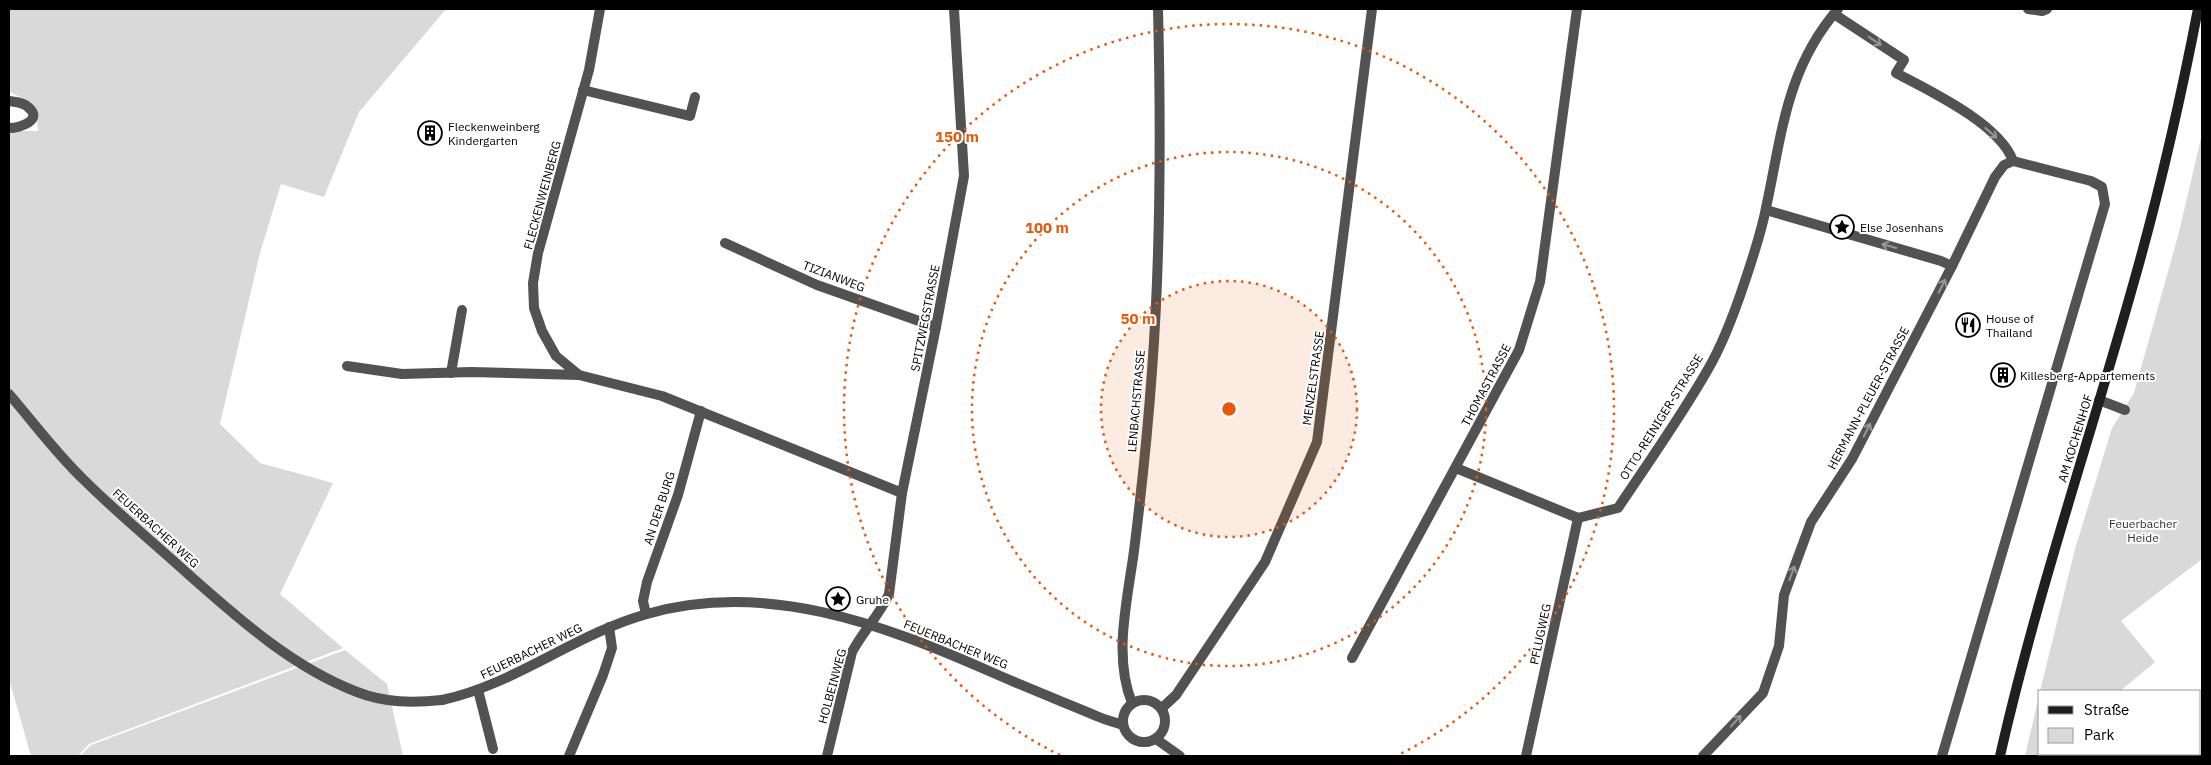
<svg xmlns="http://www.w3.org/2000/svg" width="2211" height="765" font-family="'IBM Plex Sans',sans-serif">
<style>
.green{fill:#d9d9d9}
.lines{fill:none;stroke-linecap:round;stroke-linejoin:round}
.service{stroke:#525252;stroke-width:10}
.minor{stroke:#525252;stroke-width:10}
.secondary{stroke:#1f1f1f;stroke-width:10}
.oneway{stroke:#979797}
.ring{fill:none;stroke:#e8590c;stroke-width:2.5;stroke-dasharray:2.5 5}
.labels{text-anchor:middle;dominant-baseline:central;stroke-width:4;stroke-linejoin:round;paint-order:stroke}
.poi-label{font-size:12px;fill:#000;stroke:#fff;text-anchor:start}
.street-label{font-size:12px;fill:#000;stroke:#fff}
.park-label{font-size:12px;fill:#303030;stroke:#fff}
.centre{fill:#e8590c;stroke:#fff;stroke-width:2.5}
.ring-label{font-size:15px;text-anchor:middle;font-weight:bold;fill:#e8590c;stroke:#fff;stroke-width:4;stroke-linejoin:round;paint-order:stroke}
</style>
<rect width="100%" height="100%" fill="#fff"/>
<g class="green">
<polygon points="9,9 446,9 359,112 324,197 281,184 260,253 220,424 260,463 333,483 280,594 343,648 89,744 78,756 31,756 9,679 9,131 38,131 36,107 9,91"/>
<polygon points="2202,134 2202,559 2121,621 2155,662 2120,691 2040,691 2075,549 2112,428 2134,393 2178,236"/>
<polygon points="345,650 387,684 403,756 80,756 91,745"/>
<polygon points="2040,692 2040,754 2128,754 2125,756 2025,756"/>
</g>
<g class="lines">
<g class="service">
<polyline points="583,90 690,116 695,97"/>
<polyline points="451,373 462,310"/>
<path d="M9,394c24,28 47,59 74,85 33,33 70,63 104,94 52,46 105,94 170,119 28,11 56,11 85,8"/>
<polyline points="2099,400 2125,410"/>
<polyline points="478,690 493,749"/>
<polyline points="1526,756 1578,518"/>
</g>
<g class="minor">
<polyline points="2028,9 2042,11 2047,9"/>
<path d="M1834,14l70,46 -8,13c34,18 104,51 117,88"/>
<path d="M9,101c6,1 14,1 19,6 16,13 -8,21 -19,21"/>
<polyline points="1766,210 1941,261 1952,266"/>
<polyline points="725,243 817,285 936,327"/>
<polyline points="347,366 402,374 471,372 579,375 662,396 902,493"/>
<polyline points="579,375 556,356 542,331 534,308 533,283 538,253 589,70 600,9"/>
<path d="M1456,468l122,50 40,-10c30,-45 62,-90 89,-137 16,-27 27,-57 37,-87 8,-24 17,-50 22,-76 16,-74 20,-139 72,-199"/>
<polyline points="646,614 643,601 647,582 678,495 701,411"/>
<polyline points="1352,658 1519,350 1540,282 1577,9"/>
<circle cx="1144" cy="721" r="21"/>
<path d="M442,700c74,-16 133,-66 205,-86 118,-34 235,10 342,57 38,17 77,32 115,48l19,6"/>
<path d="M1132,703c-20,-50 -3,-108 3,-160 7,-57 13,-115 17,-172 9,-121 9,-242 6,-362"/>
<polyline points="1162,708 1176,695 1265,562 1317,442 1372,9"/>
<polyline points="1156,739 1180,756"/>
<polyline points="569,756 603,675 612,648 609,627"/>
<path d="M827,756l25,-104c11,-21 27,-36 37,-58l13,-101 34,-166 28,-151 -10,-167"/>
<polyline points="1703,756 1763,693 1779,646 1784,595 1811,522 1852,459 1952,266 1995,177 2004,165 2013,161 2091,181 2102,187 2105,204 1942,756"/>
</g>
<path class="secondary" d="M2000,756c36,-159 89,-314 133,-471 26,-91 47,-183 65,-276"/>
</g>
<defs><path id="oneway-shaft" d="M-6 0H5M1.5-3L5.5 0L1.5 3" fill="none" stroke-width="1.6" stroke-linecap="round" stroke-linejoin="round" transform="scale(1.25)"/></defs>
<g class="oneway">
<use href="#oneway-shaft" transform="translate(1875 41) rotate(34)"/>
<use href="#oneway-shaft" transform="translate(1991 133) rotate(41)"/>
<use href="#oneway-shaft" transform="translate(1889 246) rotate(-164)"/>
<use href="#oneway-shaft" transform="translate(1942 286) rotate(-63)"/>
<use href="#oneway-shaft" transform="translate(1867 430) rotate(-63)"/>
<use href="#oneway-shaft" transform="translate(1792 573) rotate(-70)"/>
<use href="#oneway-shaft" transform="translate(1736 721) rotate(-47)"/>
</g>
<circle cx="1229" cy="409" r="128" fill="#e8590c" fill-opacity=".12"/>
<g class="ring">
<circle cx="1229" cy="409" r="128"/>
<circle cx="1229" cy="409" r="257"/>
<path d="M1060 755A385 385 0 1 1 1398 755"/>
</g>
<defs>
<g id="building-ring" transform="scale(1.25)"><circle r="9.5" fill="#fff" stroke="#000" stroke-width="1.5"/><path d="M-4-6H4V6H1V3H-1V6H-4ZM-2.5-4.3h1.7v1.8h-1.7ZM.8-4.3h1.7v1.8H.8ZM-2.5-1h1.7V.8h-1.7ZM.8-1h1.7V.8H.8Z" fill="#000"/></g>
<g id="sight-ring" transform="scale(1.25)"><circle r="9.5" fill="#fff" stroke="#000" stroke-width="1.5"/><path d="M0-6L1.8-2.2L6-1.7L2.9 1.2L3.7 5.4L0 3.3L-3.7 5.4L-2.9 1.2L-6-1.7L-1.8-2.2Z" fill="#000"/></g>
<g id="restaurant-ring" transform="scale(1.25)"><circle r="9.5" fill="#fff" stroke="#000" stroke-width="1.5"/><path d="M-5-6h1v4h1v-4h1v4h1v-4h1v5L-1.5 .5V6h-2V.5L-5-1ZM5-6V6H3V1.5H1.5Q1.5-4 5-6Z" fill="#000"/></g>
</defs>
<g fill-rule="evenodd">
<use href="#building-ring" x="430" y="133"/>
<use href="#sight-ring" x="1842" y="227"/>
<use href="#restaurant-ring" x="1968" y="325"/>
<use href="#building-ring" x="2003" y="375"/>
<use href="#sight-ring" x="838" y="599"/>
</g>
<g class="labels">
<g class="poi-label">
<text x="448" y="126">Fleckenweinberg<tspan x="448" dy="14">Kindergarten</tspan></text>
<text x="1860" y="227">Else Josenhans</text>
<text x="1986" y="318">House of<tspan x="1986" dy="14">Thailand</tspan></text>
<text x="2020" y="375">Killesberg-Appartements</text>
<text x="856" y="599">Gruhe</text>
</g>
<g class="street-label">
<text transform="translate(542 195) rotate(-75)">FLECKENWEINBERG</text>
<text transform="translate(834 276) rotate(21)">TIZIANWEG</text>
<text transform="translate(925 318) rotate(-79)">SPITZWEGSTRASSE</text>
<text transform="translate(1313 378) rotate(-82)">MENZELSTRASSE</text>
<text transform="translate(1486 385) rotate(-62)">THOMASTRASSE</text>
<text transform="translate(1868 398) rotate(-62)">HERMANN-PLEUER-STRASSE</text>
<text transform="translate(1136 401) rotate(-85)">LENBACHSTRASSE</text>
<text transform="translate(1661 417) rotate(-58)">OTTO-REINIGER-STRASSE</text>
<text transform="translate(2075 438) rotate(-73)">AM KOCHENHOF</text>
<text transform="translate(659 508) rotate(-72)">AN DER BURG</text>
<text transform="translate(156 528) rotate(42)">FEUERBACHER WEG</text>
<text transform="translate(1540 634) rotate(-78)">PFLUGWEG</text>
<text transform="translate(956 644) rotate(22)">FEUERBACHER WEG</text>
<text transform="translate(531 651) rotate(-26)">FEUERBACHER WEG</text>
<text transform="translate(832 686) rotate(-75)">HOLBEINWEG</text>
</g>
<g class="park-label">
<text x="2143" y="523">Feuerbacher<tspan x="2143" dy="14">Heide</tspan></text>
</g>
</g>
<circle cx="1229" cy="409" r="8" class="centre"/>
<g class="ring-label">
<text x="957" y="142">150 m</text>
<text x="1047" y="233">100 m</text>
<text x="1138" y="324">50 m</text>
</g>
<rect width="2211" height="765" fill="none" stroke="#000000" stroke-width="20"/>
<rect x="2038" y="690" width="162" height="65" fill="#ffffff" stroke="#999999"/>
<rect x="2048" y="706" width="25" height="8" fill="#1f1f1f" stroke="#999999"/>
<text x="2084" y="715" font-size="15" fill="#000000">Straße</text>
<rect x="2048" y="728" width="25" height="15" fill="#d9d9d9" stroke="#999999"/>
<text x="2084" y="740" font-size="15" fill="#000000">Park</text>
</svg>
